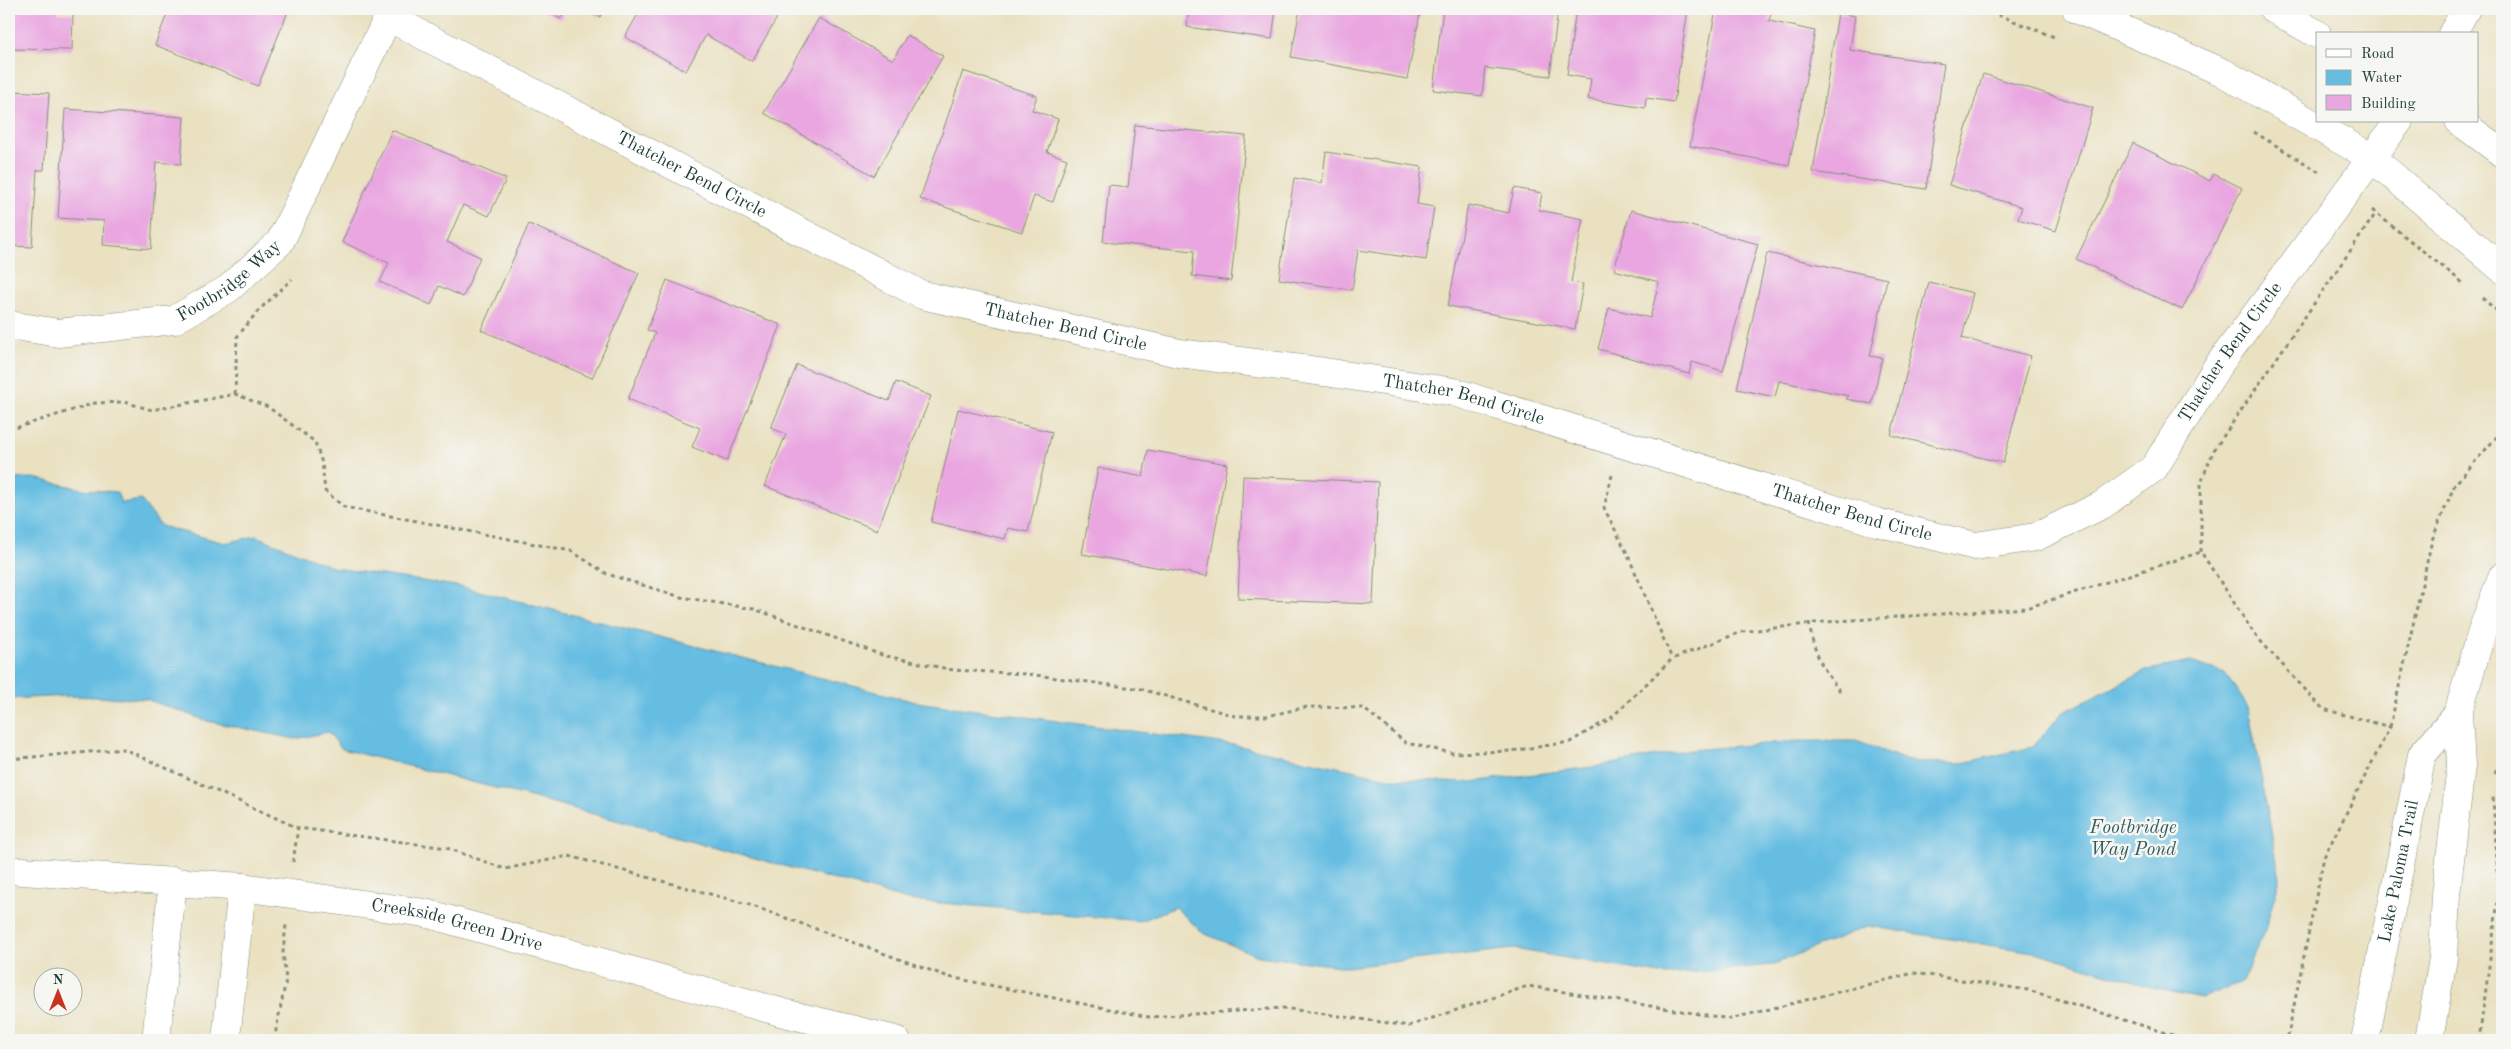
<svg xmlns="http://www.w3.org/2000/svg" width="2511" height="1049" font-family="'Old Standard TT',serif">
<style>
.water{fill:#65bde2;stroke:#427d8b}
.building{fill:#e9a6e0}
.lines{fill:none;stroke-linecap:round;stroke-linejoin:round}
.street-casing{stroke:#848f7a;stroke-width:29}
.secondary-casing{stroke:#848f7a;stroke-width:29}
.path{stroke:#848f7a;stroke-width:3;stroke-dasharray:4 4;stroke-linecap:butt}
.street{stroke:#fff;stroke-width:28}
.secondary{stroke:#fff;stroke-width:28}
.labels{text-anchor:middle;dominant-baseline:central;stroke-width:5;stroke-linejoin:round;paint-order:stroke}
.street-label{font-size:18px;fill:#1f3d34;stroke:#f6f6f2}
.water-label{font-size:19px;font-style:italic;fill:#305d60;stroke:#f6f6f2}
</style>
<rect width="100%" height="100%" fill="#f6f6f2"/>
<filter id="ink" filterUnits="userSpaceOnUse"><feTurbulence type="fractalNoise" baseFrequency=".02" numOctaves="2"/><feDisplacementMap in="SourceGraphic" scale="10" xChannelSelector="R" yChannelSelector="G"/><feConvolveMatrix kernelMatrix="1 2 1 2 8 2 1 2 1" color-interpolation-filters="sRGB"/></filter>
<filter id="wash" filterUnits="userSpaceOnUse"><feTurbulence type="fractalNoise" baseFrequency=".0096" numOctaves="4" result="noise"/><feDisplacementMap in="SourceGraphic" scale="20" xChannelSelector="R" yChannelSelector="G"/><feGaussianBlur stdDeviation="1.12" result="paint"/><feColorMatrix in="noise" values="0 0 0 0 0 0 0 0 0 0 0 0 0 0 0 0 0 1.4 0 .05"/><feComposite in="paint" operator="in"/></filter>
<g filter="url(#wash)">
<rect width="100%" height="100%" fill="#eae1c1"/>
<polygon class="water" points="34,478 82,489 117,492 121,503 141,500 161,526 225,543 256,536 335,568 463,587 916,702 1235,745 1393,779 1470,782 1593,767 1691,750 1798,741 1856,741 1909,761 1958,764 2033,747 2062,713 2148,670 2191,662 2225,673 2248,707 2280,878 2265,930 2242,982 2202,998 2157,989 2039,953 1867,926 1772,965 1666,975 1514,949 1347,967 1258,956 1203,933 1175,907 1141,921 908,900 546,801 342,749 328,732 295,739 207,721 146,699 70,696 9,699 9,479"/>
<g id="blocks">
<g class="building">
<polygon points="9,9 58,9 58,13 73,13 72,50 9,49"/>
<polygon points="169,9 289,9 258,86 155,45"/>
<polygon points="539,9 566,9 561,19"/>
<polygon points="583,9 604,9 600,17"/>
<polygon points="641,9 782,9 752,61 706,35 686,71 625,37"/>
<polygon points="1189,9 1276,9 1272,39 1187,27"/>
<polygon points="1300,9 1421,9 1407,79 1291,57"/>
<polygon points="1443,9 1558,9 1550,76 1485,68 1482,96 1433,90"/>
<polygon points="1576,9 1688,9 1674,102 1646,98 1645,108 1588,99 1591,79 1567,75"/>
<polygon points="1716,9 1772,9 1769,21 1815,31 1789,165 1690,146"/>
<polygon points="1838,13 1855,16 1850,50 1944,64 1926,189 1813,172"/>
<polygon points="819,18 893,60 907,35 943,56 874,176 764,113"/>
<polygon points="963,71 1037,96 1032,110 1058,119 1047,152 1067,159 1053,202 1034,196 1022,232 920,199"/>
<polygon points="1983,74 2093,108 2056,231 2018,219 2022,207 1949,185"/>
<polygon points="12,91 49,93 44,170 37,170 32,247 9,246 9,101 12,101"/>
<polygon points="65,109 184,117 181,164 156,162 151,249 103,245 104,221 58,218"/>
<polygon points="1135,125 1246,136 1231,281 1192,276 1194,251 1103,242 1109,185 1128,187"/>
<polygon points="392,130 506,179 489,216 463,205 447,242 480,257 463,297 439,286 431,305 380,282 389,263 342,242"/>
<polygon points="2133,143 2210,181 2214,174 2242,188 2182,310 2076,259"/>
<polygon points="1326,152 1422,167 1417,204 1434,207 1426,260 1358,250 1352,290 1279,279 1294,178 1322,183"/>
<polygon points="1514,188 1542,193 1539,210 1583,219 1571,282 1583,284 1575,329 1448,306 1468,205 1509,213"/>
<polygon points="1631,210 1758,244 1723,371 1692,362 1689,374 1598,349 1609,308 1650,318 1659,282 1614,270"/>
<polygon points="529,224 639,273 592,378 481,330"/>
<polygon points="1767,253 1887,279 1870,356 1882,358 1872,404 1846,399 1849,396 1779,381 1775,397 1737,389"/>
<polygon points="667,280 781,325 727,461 692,447 700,428 628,399 655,333 647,330"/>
<polygon points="1929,282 1973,293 1962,338 2031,356 2003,463 1891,435"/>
<polygon points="797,365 889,401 896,382 931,396 877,530 765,486 786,434 771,428"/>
<polygon points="958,409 1052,432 1028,532 1008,528 1005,539 931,522"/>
<polygon points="1148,450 1227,464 1207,576 1082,554 1098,468 1143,477"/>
<polygon points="1243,476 1378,482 1373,604 1238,599"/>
</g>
</g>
</g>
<g filter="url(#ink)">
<use href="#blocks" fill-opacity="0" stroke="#848f7a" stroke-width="1"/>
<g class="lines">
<g class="street-casing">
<g id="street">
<polyline points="2076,9 2222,72 2372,158 2502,269"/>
<polyline points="2273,9 2317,34"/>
<path id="s1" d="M388,17l534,278 257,58 146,19 129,20 422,130 99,24 61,-9 66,-32 52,-37 63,-101 182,-246"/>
<polyline points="2452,34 2466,9"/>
<polyline points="2459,121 2502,153"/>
<path id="s2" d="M9,325l49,8 116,-13 54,-31 52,-47 112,-233"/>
<polyline points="156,1040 173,881"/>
<polyline points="226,1040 242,887"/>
</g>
</g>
<g class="secondary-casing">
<g id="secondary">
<path id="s3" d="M9,870l233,17 183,26 359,100 112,27"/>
<path id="s4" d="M2365,1040l57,-285 36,-42"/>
<polyline points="2429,1040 2443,958 2446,894 2461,766 2458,713 2483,628 2502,577"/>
</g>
</g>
<g class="path">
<polyline points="1983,9 2057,38"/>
<polyline points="2254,132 2321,173"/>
<polyline points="2372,210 2463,283"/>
<polyline points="2482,298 2502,315"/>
<polyline points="235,394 237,337 258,311 292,279"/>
<polyline points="9,430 95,403 124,402 152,410 235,394 268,407 315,442 322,463 325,491 344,507 571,551 607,574 681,597 754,609 882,655 953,670 1027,674 1141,689 1235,716 1267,716 1307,707 1363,708 1406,743 1452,753 1511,751 1570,742 1611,718 1672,659 1741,632 1824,622 2026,608 2201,552 2255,635 2323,709 2390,727 2324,857 2287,1040"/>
<polyline points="1612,475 1604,508 1627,553 1672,659"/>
<polyline points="2201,552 2201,482 2214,450 2376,213"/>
<path d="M1809,623c5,30 12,44 31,68"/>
<polyline points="2390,727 2432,540 2455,484 2502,431"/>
<polyline points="9,759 124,749 298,828 447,848 505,869 569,856 747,904 949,977 1149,1017 1283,1008 1409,1026 1528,986 1730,1019 1914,973 2028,990 2189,1040"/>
<polyline points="2495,773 2502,755"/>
<polyline points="293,862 298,828"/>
<polyline points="274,1040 286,980 283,952 286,925"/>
<polyline points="2479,1040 2499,893 2493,797"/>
</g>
<use href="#street" class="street"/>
<use href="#secondary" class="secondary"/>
</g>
</g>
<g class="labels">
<g class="street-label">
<text stroke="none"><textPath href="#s1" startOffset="342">Thatcher Bend Circle</textPath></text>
<text stroke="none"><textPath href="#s2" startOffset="234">Footbridge Way</textPath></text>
<text stroke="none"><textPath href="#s1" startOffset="749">Thatcher Bend Circle</textPath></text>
<text stroke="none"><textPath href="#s1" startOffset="2024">Thatcher Bend Circle</textPath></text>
<text stroke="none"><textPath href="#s1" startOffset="1154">Thatcher Bend Circle</textPath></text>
<text stroke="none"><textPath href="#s1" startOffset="1559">Thatcher Bend Circle</textPath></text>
<text stroke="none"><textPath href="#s4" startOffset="172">Lake Paloma Trail</textPath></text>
<text stroke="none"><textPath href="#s3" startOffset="452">Creekside Green Drive</textPath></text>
</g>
<g class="water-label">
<text x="2133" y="828">Footbridge<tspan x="2133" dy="22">Way Pond</tspan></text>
</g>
</g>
<rect width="2511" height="1049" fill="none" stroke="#f6f6f2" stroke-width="30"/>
<rect x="2316" y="32" width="162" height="90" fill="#f6f6f2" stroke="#a0aca6"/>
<rect x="2326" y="49" width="25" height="8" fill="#ffffff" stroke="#a0aca6"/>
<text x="2361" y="58" font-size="15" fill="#1f3d34">Road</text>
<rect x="2326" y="70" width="25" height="15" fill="#65bde2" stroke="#a0aca6"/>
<text x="2361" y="82" font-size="15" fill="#1f3d34">Water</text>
<rect x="2326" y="95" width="25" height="15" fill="#e9a6e0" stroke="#a0aca6"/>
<text x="2361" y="108" font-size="15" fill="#1f3d34">Building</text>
<g transform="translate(58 992)"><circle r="24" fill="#f6f6f2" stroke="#a0aca6"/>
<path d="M0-4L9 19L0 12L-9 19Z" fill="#c8321e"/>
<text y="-8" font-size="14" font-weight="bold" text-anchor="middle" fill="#1f3d34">N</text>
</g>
</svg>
